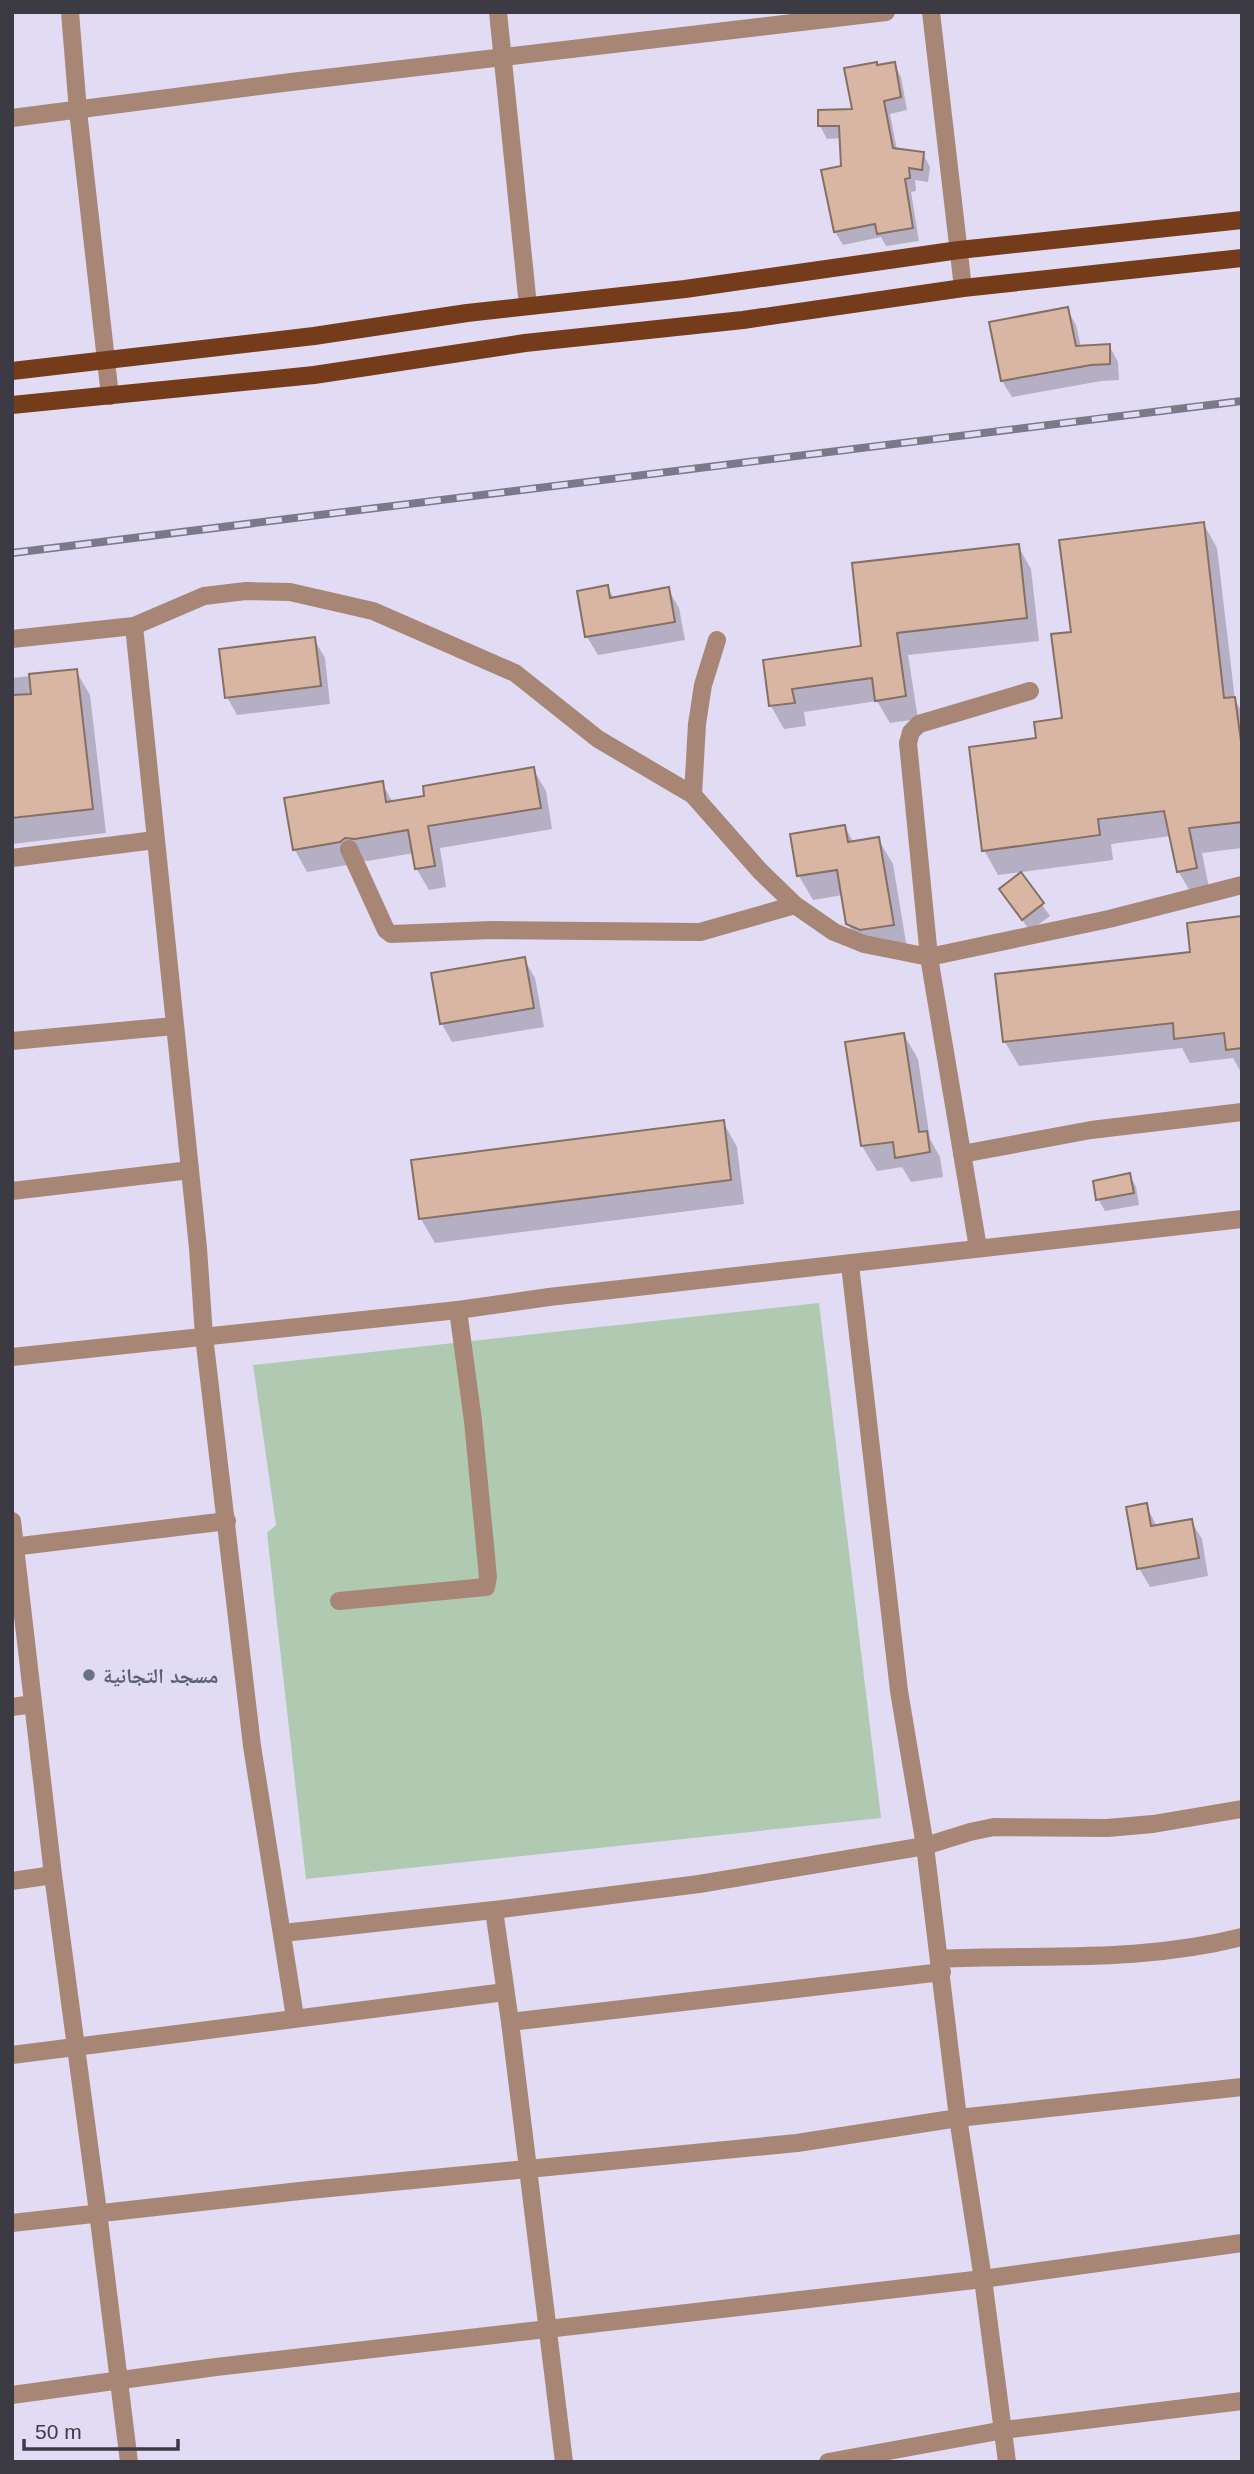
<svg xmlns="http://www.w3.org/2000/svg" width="1254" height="2474" font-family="Helvetica,'Noto Naskh Arabic',sans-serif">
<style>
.green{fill:#afcab0}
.shadow{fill:#0003}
.building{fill:#d9b6a3;stroke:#866f63;stroke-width:2}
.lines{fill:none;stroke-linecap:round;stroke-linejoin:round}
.minor{stroke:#a88675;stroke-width:18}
.major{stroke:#753c1b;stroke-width:18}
.rail-casing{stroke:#7b7887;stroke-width:8}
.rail{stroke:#e1dbf4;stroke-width:5;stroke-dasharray:16;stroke-linecap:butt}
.worship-dot{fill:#6b7280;stroke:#e1dbf4;stroke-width:2.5}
.labels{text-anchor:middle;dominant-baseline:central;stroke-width:5;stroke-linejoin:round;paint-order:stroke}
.worship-label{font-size:21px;font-weight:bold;fill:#5b616d;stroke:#e1dbf4;text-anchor:start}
</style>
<rect width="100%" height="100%" fill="#e1dbf4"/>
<polygon class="green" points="819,1303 881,1818 306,1879 267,1533 276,1525 253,1365"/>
<g class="shadow">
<polygon points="894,64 901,77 907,110 890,114 897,150 923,154 930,167 928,182 915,180 916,191 911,192 919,241 886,246 881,237 843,245 835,232 843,167 841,138 827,139 820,126 854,111 877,67"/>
<polygon points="1067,309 1076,325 1081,347 1109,345 1118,362 1119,380 1101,381 1012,397 1002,381"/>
<polygon points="1203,523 1217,548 1235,700 1242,712 1242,848 1202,853 1210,893 1193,896 1178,871 1171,836 1111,844 1113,860 998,875 984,850 1038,740 1064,720 1072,634"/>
<polygon points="1018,546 1031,569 1039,641 908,655 918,719 890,723 877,701 804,712 806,726 784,729 771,706 765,662 863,647"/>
<polygon points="607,587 614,599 668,589 679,608 685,640 598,655 587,637 579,592"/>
<polygon points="314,639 325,658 330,704 237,715 227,697"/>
<polygon points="76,671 90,695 106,833 12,844 12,678"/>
<polygon points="533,769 546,791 552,829 440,848 446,887 429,890 416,868 414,853 368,861 358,860 353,864 307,872 295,850 382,783 393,803 426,797"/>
<polygon points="845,827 854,843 878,839 893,864 907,949 862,949 848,924 843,895 813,900 799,876"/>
<polygon points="1021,875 1050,916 1030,931 1001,890"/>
<polygon points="1242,918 1242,1074 1233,1058 1190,1063 1182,1048 1019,1066 1005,1042 1192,954"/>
<polygon points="524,959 535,978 544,1027 452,1042 442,1024 433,975"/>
<polygon points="904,1035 918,1059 930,1139 940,1157 943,1177 911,1182 902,1167 877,1171 862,1146 847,1043"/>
<polygon points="723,1122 737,1147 744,1204 435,1243 421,1219"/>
<polygon points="1129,1175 1136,1187 1139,1205 1105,1211 1098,1199"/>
<polygon points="1146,1505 1157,1527 1191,1521 1202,1539 1208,1576 1150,1587 1139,1568"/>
</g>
<g class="building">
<polygon points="877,62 877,65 895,62 901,97 884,101 893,148 924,152 922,170 909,168 910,178 905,179 913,228 877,234 875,224 834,232 821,170 841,166 839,126 818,126 818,110 852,109 844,68"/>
<polygon points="1068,307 1076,346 1110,344 1110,364 1091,365 1001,381 989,322"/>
<polygon points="1204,522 1224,698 1235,697 1242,749 1242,822 1189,828 1197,868 1177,872 1164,811 1098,819 1100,835 982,851 969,747 1036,738 1034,722 1062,718 1051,634 1071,632 1059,540"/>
<polygon points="1019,544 1027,618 897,633 906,696 875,701 872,678 792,689 795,703 769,706 763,660 861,646 852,563"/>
<polygon points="608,585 610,598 669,587 675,622 585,637 577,591"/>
<polygon points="315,637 321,686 225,698 219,649"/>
<polygon points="77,669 93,809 12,818 12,695 31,694 29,674"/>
<polygon points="534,767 541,808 428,826 435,866 415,869 408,830 355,839 345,838 340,842 293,850 284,798 383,781 386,802 424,796 423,786"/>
<polygon points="845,825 848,842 879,837 894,925 860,930 846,924 837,870 797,876 790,834"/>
<polygon points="1021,872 1044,903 1022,920 999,889"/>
<polygon points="1242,916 1242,1048 1226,1050 1224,1033 1174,1039 1173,1023 1003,1042 995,974 1190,952 1187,923"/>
<polygon points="525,957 534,1008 440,1024 431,973"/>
<polygon points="904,1033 919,1132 927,1131 930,1152 895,1158 893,1142 861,1146 845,1042"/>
<polygon points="724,1120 731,1180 419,1219 411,1160"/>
<polygon points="1130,1173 1134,1193 1096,1200 1093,1181"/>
<polygon points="1147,1503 1151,1526 1192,1519 1199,1558 1137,1569 1126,1507"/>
</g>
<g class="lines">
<g class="minor">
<polyline points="70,12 78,111 110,396"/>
<polyline points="498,12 528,306"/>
<polyline points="931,12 963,288"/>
<polyline points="12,118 291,82 886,12"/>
<polyline points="134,626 198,1248 204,1336 252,1746 295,2017"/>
<polyline points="12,639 134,626 204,596 246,591 290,592 373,611 515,673 598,739 693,795 760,871 795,905 834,932 864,944 929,957 1109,919 1242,885"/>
<polyline points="693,795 697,724 703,685 717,640"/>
<polyline points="349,849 386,930 391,934 492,930 700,932 795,905"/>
<polyline points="12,858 155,840"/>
<polyline points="12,1041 174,1026"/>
<polyline points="962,1154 1091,1130 1242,1112"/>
<polyline points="12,1191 190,1170"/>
<polyline points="978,1248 929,957 908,743 911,732 919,724 1030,691"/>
<polyline points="850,1265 899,1691 925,1846 958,2118 983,2279 1007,2462"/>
<polyline points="12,1357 458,1310 549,1297 1242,1219"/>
<polyline points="12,1521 53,1875 98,2212 129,2462"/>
<polyline points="12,1547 227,1521"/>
<polyline points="339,1601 486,1587 488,1577 473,1421 458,1310"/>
<polyline points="12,1707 33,1704"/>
<polyline points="12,1881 53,1875"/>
<polyline points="494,1910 510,2022 564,2462"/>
<polyline points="283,1933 494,1910 699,1884 925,1846 970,1832 994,1827 1107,1828 1153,1824 1242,1809"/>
<path d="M940,1959c104,-5 199,4 302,-22"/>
<polyline points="510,2022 942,1972"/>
<polyline points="12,2055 505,1992"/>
<polyline points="12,2223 309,2190 797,2143 958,2118 1242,2087"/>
<polyline points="12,2395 216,2367 983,2279 1242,2243"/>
<polyline points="828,2462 1004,2430 1242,2401"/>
</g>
<g class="major">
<polyline points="12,371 314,336 467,313 685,289 959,250 1242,220"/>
<polyline points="12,405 314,375 525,343 743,320 963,288 1242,258"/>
</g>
<g class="rail-casing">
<polyline id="rail" points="12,553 1242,401"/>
</g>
<use href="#rail" class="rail"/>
</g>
<circle class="worship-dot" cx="89" cy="1675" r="7"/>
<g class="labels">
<g class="worship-label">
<text x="103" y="1675">مسجد التجانية</text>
</g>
</g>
<rect width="1254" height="2474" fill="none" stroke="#3c3a43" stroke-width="28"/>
<path d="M24 2439v10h154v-10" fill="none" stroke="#3c3a43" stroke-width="3.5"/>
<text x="35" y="2439" font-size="21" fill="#3c3a43" stroke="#e1dbf4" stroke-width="5" paint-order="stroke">50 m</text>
</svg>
